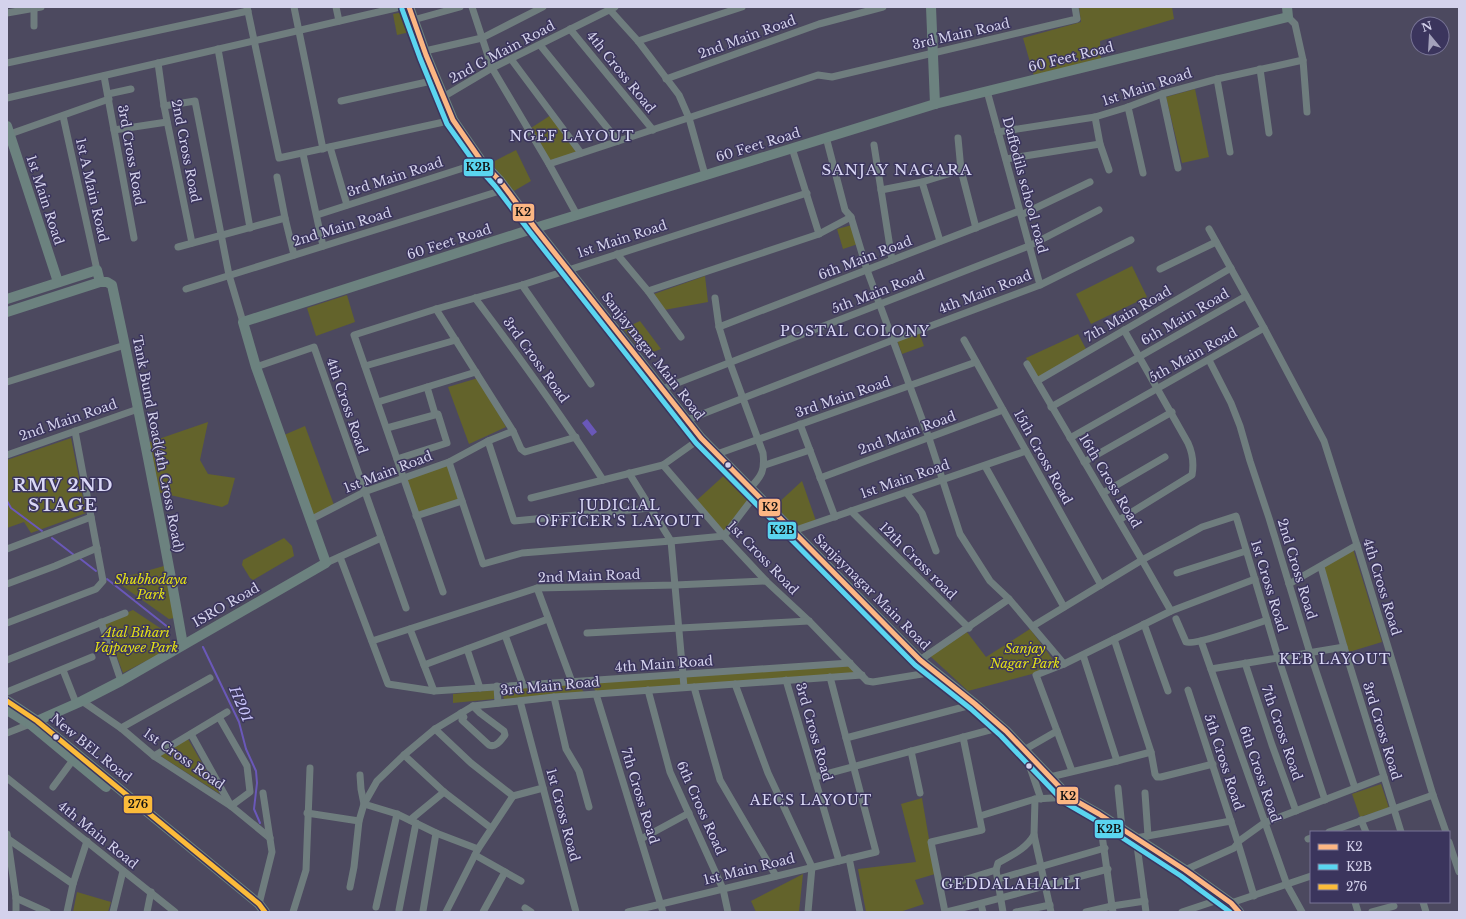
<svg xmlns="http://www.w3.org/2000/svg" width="1466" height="919" font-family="'Libre Baskerville',serif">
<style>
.green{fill:#63632b}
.water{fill:#6a58b9}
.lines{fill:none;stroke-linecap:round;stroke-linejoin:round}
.stream{stroke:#6a58b9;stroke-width:2}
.street{stroke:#6f7d7e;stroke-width:7}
.secondary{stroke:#6c827f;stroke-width:10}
.bus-1-casing{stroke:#3b355d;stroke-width:8}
.bus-2-casing{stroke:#3b355d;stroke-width:8}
.bus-3-casing{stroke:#3b355d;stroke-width:8}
.bus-1{stroke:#fcb683;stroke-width:5}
.bus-2{stroke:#5ad5f0;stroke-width:5}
.bus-3{stroke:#fbbb3a;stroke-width:5}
.bus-dot{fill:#d4d2ec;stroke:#3b355d;stroke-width:1.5}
.labels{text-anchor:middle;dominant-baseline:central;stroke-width:3;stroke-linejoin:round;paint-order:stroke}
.street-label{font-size:13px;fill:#d4d2ec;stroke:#3b355d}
.park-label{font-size:13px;font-style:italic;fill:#e3e115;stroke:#3b355d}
.neighbourhood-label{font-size:14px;letter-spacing:1px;fill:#dad8f6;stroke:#3b355d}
.water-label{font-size:14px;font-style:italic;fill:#c8c3f9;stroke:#3b355d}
.quarter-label{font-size:15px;letter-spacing:1px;fill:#dad8f6;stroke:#3b355d}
.district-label{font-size:17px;font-weight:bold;letter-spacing:1px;fill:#dad8f6;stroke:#3b355d}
.line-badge{stroke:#3b355d;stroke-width:1.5}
.pale-badge-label{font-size:11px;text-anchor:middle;font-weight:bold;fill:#111}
</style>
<rect width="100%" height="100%" fill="#4c495f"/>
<g class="green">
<polygon points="1079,7 1172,7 1174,19 1100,41 1101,59 1034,76 1023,38 1081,22"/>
<polygon points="404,12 410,32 397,35 393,14"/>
<polygon points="1195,89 1209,157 1182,163 1166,97"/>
<polygon points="551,115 578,152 551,161 531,128"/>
<polygon points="516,150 531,181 514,191 491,163"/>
<polygon points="852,225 858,244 843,249 837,229"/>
<polygon points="1132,266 1147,297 1091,324 1076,294"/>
<polygon points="705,276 708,302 664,310 654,294"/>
<polygon points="347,295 355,322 316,336 307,308"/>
<polygon points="640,321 661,349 645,355 623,329"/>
<polygon points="919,332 924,346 902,354 897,340"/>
<polygon points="1078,334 1086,349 1037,378 1026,358"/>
<polygon points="478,378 506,427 469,444 448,387"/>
<polygon points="208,422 200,460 208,474 235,478 228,504 222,507 157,492 147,443"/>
<polygon points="305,426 334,505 312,516 284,435"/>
<polygon points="71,438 86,513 31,533 24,522 7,528 7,460"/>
<polygon points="448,465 460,500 418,514 406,479"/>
<polygon points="729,471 751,496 723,532 697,500"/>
<polygon points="802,481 816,521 796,528 775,506"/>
<polygon points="284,538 292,546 294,556 253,580 250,578 242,565 243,560"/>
<polygon points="1353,549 1382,642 1349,652 1323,568"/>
<polygon points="164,566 174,618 169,619 114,580"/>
<polygon points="133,610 169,634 171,648 123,673 104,622"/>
<polygon points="1030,629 1057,665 1032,674 968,691 930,656 967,632 986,657"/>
<polygon points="849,666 859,674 596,692 591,683"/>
<polygon points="577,684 584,692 504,700 502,688"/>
<polygon points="495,690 494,699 453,703 453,694"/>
<polygon points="188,739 220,794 159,755"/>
<polygon points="1381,784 1389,808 1360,817 1352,794"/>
<polygon points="922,798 935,874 915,880 924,904 900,912 866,912 858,869 916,862 901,804"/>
<polygon points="803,874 799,912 756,912 751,901"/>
<polygon points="77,892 111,902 108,912 73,912"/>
</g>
<polygon class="water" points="587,419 597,432 592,436 582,423"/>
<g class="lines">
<g class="stream">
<polyline points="7,501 11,508 42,531"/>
<polyline points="52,538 74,555"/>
<polyline points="78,557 96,571"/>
<polyline points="107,579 169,628"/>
<polyline points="203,647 239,722 246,749 256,771 257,783 254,809 260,823"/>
</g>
<g class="street">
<polyline points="247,7 279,158 453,120"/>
<polyline points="294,7 323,149"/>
<polyline points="336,7 339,21"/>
<polyline points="472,7 492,68 549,164 577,215"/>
<polyline points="610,10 638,41 679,95 689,118 705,175"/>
<polyline points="7,13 41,7"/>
<polyline points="1288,17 1295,24 1303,60 1307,112"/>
<polyline points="413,20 460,7"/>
<polyline points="34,26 34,8"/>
<polyline points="570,29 653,130"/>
<polyline points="638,41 742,7"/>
<polyline points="540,45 618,141"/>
<polyline points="218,49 250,228"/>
<polyline points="425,51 482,38 543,7"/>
<polyline points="511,59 581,153"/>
<polyline points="7,63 248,11"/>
<polyline points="158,63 164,106 192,243"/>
<polyline points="1260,69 1269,133"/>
<polyline points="104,76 134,238"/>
<polyline points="666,79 819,24 883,7"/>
<polyline points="1217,79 1230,152"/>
<polyline points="987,91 1040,285"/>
<polyline points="108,94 131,89"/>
<polyline points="1162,94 1178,168"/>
<polyline points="443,97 492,68 615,7"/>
<polyline points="7,98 400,7"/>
<polyline points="341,101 436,80"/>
<polyline points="164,106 195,101 229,275 243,322"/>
<polyline points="1128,107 1143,173"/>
<polyline points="63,116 97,270"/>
<polyline points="1095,117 1100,144 1109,170"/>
<polyline points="114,130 167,122"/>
<polyline points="998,132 1095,117 1128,107 1162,94 1217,79 1303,60"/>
<polyline points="10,134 109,99"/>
<polyline points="826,137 845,210 851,217 867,270 929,438 960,534 990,581 1009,599 1064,664"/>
<polyline points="958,138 961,170 976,228"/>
<polyline points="874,145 892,260"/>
<polyline points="330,147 347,205"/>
<polyline points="792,148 819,234"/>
<polyline points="303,154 323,246"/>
<polyline points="1006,159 1100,144"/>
<polyline points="549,164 818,75 832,77 1077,19 1075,7"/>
<polyline points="277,177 285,218 294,255"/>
<polyline points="922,182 940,241"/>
<polyline points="881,190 922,182 961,170"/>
<polyline points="317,215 482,162"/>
<polyline points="1021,215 1090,182"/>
<polyline points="1209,229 1264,328 1324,441 1357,545 1433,795 1446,832"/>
<polyline points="178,247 285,218"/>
<polyline points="617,254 648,291 681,337"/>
<polyline points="1160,269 1216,242"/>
<polyline points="522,285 591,384"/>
<polyline points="186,289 506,189"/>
<polyline points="648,291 819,234 851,217"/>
<path d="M475,298c45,60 88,119 128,182"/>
<path d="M715,298l4,29 11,36 33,90c2,17 -1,23 -13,35"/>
<polyline points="436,309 513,431"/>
<polyline points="719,327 1019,211"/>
<polyline points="964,340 1101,585"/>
<polyline points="1209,360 1231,403 1240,426 1250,461 1269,518 1310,653 1355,788"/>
<polyline points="1027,364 1142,560 1171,611"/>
<polyline points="365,366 456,340"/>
<polyline points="256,367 314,347 406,608"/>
<polyline points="1037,381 1231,268"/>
<polyline points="7,382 125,345"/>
<polyline points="427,387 435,414"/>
<polyline points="662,389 1029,246 1099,210"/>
<polyline points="378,402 476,372"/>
<polyline points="1051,407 1246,296"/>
<polyline points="687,420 893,340 1040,285 1131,240"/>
<polyline points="800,424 835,517"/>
<polyline points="387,428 438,414 447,443 397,459"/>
<polyline points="1070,438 1264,328"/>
<polyline points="488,441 514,521 650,508"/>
<polyline points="717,454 976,362"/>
<polyline points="7,455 138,409"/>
<polyline points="449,462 483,564 522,553 671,541 724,536 756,494"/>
<polyline points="1084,462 1172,412"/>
<polyline points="663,465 724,536 766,581 809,621 867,681 873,682 934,672"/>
<polyline points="765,465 810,450"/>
<polyline points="985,466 1064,607"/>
<polyline points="629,473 671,541 684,687"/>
<polyline points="820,478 1003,410"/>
<polyline points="906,492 922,513 936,551"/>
<polyline points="1103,493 1165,457"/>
<polyline points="531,498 663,465 701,438"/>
<polyline points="851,511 969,628"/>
<polyline points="416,516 462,501"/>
<polyline points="310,520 364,492 449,462 488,441 513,431 521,449 525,452 576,437"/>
<path d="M1119,520l73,-45c2,-11 1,-21 -4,-32l-64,-113"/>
<polyline points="793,531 1026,451"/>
<polyline points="7,549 91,517"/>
<polyline points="340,557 388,684 434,691 850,663"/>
<polyline points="326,563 381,538"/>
<polyline points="1321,567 1344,647 1401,832"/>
<polyline points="1177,573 1246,551"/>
<polyline points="7,584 55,566 97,548"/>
<polyline points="1289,584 1357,545"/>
<polyline points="537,588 572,682"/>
<polyline points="443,592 354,335 436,309 522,285 807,193"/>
<path d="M1176,619l10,23c7,4 69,-18 81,-22"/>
<polyline points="101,622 121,681"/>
<polyline points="7,623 96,589 103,581 75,431"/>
<polyline points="1144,624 1168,691"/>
<polyline points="1033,626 1142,560 1202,527 1236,516 1278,657 1325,800"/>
<polyline points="410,629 434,691"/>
<polyline points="587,633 809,621"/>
<polyline points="505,635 523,685"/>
<polyline points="1114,639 1151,752 1155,774 1157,777 1161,777 1213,764"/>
<polyline points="372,641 537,588 675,585 766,581"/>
<polyline points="1201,641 1287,885 1302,912"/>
<polyline points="467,649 480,688"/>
<polyline points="1083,655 1117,761"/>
<polyline points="7,660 125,613"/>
<polyline points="920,660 1009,599"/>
<polyline points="1245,663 1272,745 1296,811"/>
<polyline points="424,665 548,619"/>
<polyline points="1211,669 1344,647"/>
<polyline points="63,670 76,703"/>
<polyline points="786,680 839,861"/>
<polyline points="735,684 768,773 812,867 808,912"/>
<polyline points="497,686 498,703"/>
<polyline points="694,687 720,780 776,876"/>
<polyline points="648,690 670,772 723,889 728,912"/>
<polyline points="7,692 92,657"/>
<polyline points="596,694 663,912"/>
<polyline points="554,697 566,749 579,771 589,807"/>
<polyline points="82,701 121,728 154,756 231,806 270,838"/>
<polyline points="520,701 576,912"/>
<path d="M461,713l3,4 -2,3 2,2 25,23c7,3 12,-5 16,-10l-1,-4 -24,-18 -7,-7"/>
<polyline points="121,728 210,678"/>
<polyline points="435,729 471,763 513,796"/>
<polyline points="7,733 30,724"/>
<polyline points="191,734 231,806 250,792 247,766 219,717"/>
<polyline points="846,738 975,704"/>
<polyline points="911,751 920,793"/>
<polyline points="404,755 444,792 491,828"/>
<polyline points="154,756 227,712"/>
<polyline points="1072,771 1036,675 1064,664 1171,611 1255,579"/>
<polyline points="360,775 361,789 364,804 397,814 436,833 478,849"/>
<polyline points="815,777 1001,727"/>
<polyline points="1050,777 1117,761 1151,752"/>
<polyline points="7,778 175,912"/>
<polyline points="53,787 73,760"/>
<polyline points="1118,788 1122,828"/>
<polyline points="1145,793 1148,836"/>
<polyline points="513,796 543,788"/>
<polyline points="1035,799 1034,835 1051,912"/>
<polyline points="1041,799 1024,750 1057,731"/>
<polyline points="307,813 359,821"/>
<polyline points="1099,814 1112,906 1145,901"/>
<polyline points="980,816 1035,799 1069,797"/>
<polyline points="410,820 444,792"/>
<polyline points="1361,820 1366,832"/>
<polyline points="1329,832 1433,795"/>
<polyline points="7,834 16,898 16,912"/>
<polyline points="8,839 73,884"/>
<polyline points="641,839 689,813"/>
<polyline points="1308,839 1311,838"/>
<polyline points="1449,842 1459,872"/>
<polyline points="475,855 521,881"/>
<polyline points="849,858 860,912"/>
<polyline points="1185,870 1234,848 1238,843 1188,690"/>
<polyline points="998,879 1105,848"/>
<polyline points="350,887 354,867 359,821 364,804 377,781 404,755 435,729 473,706 554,697 862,675"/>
<polyline points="941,887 996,870"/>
<polyline points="1254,896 1238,843 1239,841 1264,823 1384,777"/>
<polyline points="16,898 47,912"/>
<polyline points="1355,902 1358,912"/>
<polyline points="1423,902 1426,912"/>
<polyline points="1231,903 1311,876"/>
<polyline points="259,904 272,852 263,793"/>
<polyline points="981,904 983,912"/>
<polyline points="376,907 397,814"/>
<polyline points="525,908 531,912"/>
<polyline points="399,910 416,823"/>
<polyline points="423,911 436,833"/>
<polyline points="67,912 73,884 87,841"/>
<polyline points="113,912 123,871"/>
<polyline points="147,912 151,892"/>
<polyline points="293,912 306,870 310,768"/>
<polyline points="446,912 478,849 513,796"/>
<polyline points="483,912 505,872"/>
<polyline points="628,912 876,852 830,677"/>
<polyline points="945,912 931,842 982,830 963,737"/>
<path d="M946,912c54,-13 108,-29 162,-43"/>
<path d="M1003,912l-7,-42 2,-7c14,-8 28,-14 36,-28"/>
<polyline points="1016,912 1050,905"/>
<polyline points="1086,912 1112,906 1113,912"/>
<polyline points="1146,912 1136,838 1231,821"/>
<polyline points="1182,912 1224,898"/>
<polyline points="1372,912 1394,906"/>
</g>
<g class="secondary">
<polyline points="409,7 426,55 453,120 482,162 500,181 535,228 701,438 920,660 975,704 1006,731 1069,797 1099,814 1185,870 1231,903 1239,912"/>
<polyline points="931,7 935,104"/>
<polyline points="7,126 58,282"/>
<polyline points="7,299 97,270 100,282"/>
<path d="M7,312l93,-30h7l5,3c26,120 50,240 71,360"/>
<polyline points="7,701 37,721 259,904 265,912"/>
<polyline points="7,710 30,724 106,787"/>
<polyline points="30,724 82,701 121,681 326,563 256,367 243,322 535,228 935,104 1288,17 1287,7"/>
</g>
<g class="bus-1-casing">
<polyline id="bus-1" points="409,7 426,55 453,120 482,162 500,181 535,228 701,438 920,660 975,704 1006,731 1069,797 1099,814 1185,870 1231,903 1239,912"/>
</g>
<g class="bus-2-casing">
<polyline id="bus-2" points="402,9 420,58 447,124 477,166 495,186 530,232 696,443 915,665 971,709 1001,736 1064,802 1095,820 1181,876 1230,912"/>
</g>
<g class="bus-3-casing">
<polyline id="bus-3" points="7,701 37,721 259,904 265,912"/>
</g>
<use href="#bus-1" class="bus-1"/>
<use href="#bus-2" class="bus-2"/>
<use href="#bus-3" class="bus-3"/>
</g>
<g class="bus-dot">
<circle cx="500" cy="181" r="3.5"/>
<circle cx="728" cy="465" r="3.5"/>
<circle cx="56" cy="737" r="3.5"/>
<circle cx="1029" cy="766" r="3.5"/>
</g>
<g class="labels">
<g class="street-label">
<text transform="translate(961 34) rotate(-13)">3rd Main Road</text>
<text transform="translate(747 37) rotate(-20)">2nd Main Road</text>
<text transform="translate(502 52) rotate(-28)">2nd G Main Road</text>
<text transform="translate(1071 57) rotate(-14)">60 Feet Road</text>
<text transform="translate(621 72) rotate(51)">4th Cross Road</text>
<text transform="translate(1147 87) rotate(-18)">1st Main Road</text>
<text transform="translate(758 145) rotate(-17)">60 Feet Road</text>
<text transform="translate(186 151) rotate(79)">2nd Cross Road</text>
<text transform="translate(131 155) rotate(80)">3rd Cross Road</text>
<text transform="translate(395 177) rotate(-18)">3rd Main Road</text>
<text transform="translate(1025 185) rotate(75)">Daffodils school road</text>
<text transform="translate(92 190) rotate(77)">1st A Main Road</text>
<text transform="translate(45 200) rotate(72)">1st Main Road</text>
<text transform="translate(342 227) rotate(-17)">2nd Main Road</text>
<text transform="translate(622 239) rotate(-18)">1st Main Road</text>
<text transform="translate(449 242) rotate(-18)">60 Feet Road</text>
<text transform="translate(865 258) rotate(-21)">6th Main Road</text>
<text transform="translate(878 292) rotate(-21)">5th Main Road</text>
<text transform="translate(985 292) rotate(-21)">4th Main Road</text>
<text transform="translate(1128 314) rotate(-30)">7th Main Road</text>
<text transform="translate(1185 317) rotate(-30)">6th Main Road</text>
<text transform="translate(1193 355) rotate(-29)">5th Main Road</text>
<text transform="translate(653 356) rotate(52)">Sanjaynagar Main Road</text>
<text transform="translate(536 360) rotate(54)">3rd Cross Road</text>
<text transform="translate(843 397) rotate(-19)">3rd Main Road</text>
<text transform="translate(347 406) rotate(71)">4th Cross Road</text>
<text transform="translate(68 420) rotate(-19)">2nd Main Road</text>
<text transform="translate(907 433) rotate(-20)">2nd Main Road</text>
<text transform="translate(158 444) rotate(79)">Tank Bund Road(4th Cross Road)</text>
<text transform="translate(1043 457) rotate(61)">15th Cross Road</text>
<text transform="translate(388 472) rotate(-21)">1st Main Road</text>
<text transform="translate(905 479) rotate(-19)">1st Main Road</text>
<text transform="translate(1110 481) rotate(59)">16th Cross Road</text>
<text transform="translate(763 558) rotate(46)">1st Cross Road</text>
<text transform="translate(918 561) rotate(45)">12th Cross road</text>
<text transform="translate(1297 569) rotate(73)">2nd Cross Road</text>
<text transform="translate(589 576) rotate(-2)">2nd Main Road</text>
<text transform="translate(1269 586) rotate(73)">1st Cross Road</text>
<text transform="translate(1382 587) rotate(73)">4th Cross Road</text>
<text transform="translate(872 592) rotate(45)">Sanjaynagar Main Road</text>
<text transform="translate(226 605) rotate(-30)">ISRO Road</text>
<text transform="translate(664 664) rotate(-4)">4th Main Road</text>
<text transform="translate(550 686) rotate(-5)">3rd Main Road</text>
<text transform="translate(1382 731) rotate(73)">3rd Cross Road</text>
<text transform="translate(814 732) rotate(74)">3rd Cross Road</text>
<text transform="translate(1282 733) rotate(71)">7th Cross Road</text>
<text transform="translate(91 748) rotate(39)">New BEL Road</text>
<text transform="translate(184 759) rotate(35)">1st Cross Road</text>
<text transform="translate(1224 762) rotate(72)">5th Cross Road</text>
<text transform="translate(1260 774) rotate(71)">6th Cross Road</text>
<text transform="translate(640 796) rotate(73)">7th Cross Road</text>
<text transform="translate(701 808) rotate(66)">6th Cross Road</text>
<text transform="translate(563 815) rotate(75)">1st Cross Road</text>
<text transform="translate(98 835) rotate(39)">4th Main Road</text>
<text transform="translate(749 869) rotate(-14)">1st Main Road</text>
</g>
<g class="park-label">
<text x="151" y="579">Shubhodaya<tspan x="151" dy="15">Park</tspan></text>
<text x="136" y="632">Atal Bihari<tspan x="136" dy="15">Vajpayee Park</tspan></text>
<text x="1025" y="648">Sanjay<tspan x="1025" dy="15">Nagar Park</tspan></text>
</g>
<g class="neighbourhood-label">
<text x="572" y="136">NGEF LAYOUT</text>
<text x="855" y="331">POSTAL COLONY</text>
<text x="620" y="505">JUDICIAL<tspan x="620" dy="16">OFFICER'S LAYOUT</tspan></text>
<text x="1335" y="659">KEB LAYOUT</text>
<text x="811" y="800">AECS LAYOUT</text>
<text x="1011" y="884">GEDDALAHALLI</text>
</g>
<g class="water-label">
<text transform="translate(241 704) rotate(67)">H201</text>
</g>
<g class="quarter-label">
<text x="897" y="169">SANJAY NAGARA</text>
</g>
<g class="district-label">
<text x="63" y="485">RMV 2ND<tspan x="63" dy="20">STAGE</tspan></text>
</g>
</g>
<g class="line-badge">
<rect x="463" y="158" width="31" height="19" rx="4" fill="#5ad5f0"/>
<rect x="512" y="203" width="23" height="19" rx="4" fill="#fcb683"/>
<rect x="758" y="498" width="23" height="19" rx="4" fill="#fcb683"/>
<rect x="767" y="521" width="30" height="19" rx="4" fill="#5ad5f0"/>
<rect x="1056" y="786" width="23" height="19" rx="4" fill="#fcb683"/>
<rect x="123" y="795" width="30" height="19" rx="4" fill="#fbbb3a"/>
<rect x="1094" y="819" width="30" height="20" rx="4" fill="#5ad5f0"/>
</g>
<g class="pale-badge-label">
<text x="478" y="171">K2B</text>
<text x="523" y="216">K2</text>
<text x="770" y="511">K2</text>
<text x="782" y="534">K2B</text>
<text x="1068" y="800">K2</text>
<text x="138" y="808">276</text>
<text x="1109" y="833">K2B</text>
</g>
<rect width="1466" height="919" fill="none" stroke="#d4d2ec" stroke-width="16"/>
<rect x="1310" y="831" width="140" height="72" fill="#3b355d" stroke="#787496"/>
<rect x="1318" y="844" width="20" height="6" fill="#fcb683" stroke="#787496"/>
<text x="1346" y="851" font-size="12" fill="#d4d2ec">K2</text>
<rect x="1318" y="864" width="20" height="6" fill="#5ad5f0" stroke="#787496"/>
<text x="1346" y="871" font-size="12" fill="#d4d2ec">K2B</text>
<rect x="1318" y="884" width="20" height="6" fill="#fbbb3a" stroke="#787496"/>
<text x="1346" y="891" font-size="12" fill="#d4d2ec">276</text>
<g transform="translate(1430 36) rotate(342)"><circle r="19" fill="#3b355d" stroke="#787496"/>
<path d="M0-3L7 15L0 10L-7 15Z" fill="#a4a2bb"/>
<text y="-6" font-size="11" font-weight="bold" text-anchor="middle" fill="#d4d2ec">N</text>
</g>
</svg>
